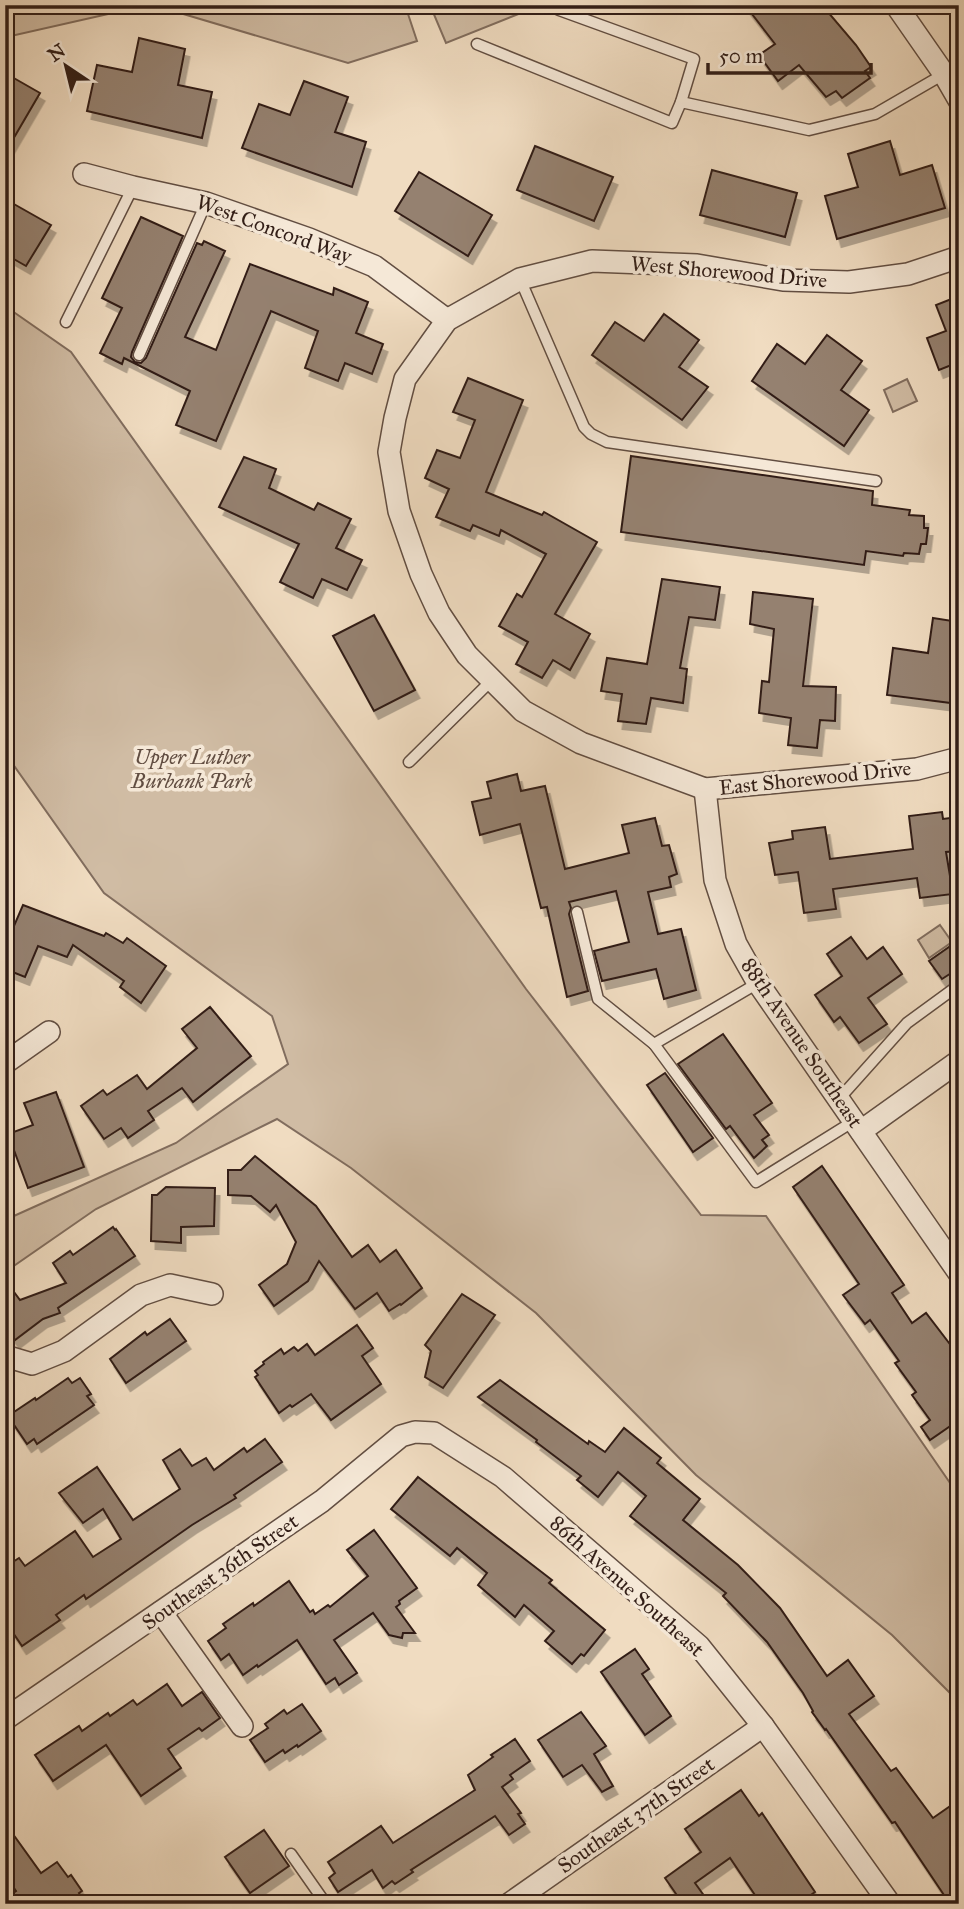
<svg xmlns="http://www.w3.org/2000/svg" width="964" height="1909" font-family="'IM FELL Great Primer',serif">
<style>
.green{fill:#d0bca4;stroke:#816d5e;stroke-width:2}
.building{fill:#95816f;stroke:#321e17;stroke-width:2;filter:url(#shadow)}
.lines{fill:none;stroke-linecap:round;stroke-linejoin:round}
.service-casing{stroke:#624e42;stroke-width:13}
.minor-casing{stroke:#624e42;stroke-width:24}
.service{stroke:#f5e8d7;stroke-width:10}
.minor{stroke:#f5e8d7;stroke-width:21}
.labels{text-anchor:middle;dominant-baseline:central;stroke-width:7;stroke-linejoin:round;paint-order:stroke}
.street-label{font-size:21px;fill:#321e17;stroke:#f5e8d7}
.park-label{font-size:21px;font-style:italic;fill:#614d41;stroke:#f5e8d7}
</style>
<defs>
<filter id="shadow"><feDropShadow dx="4.5" dy="8" stdDeviation="0" flood-color="#0004"/></filter>
</defs>
<rect width="100%" height="100%" fill="#f0dcc1"/>
<filter id="stains"><feTurbulence type="fractalNoise" baseFrequency=".00286" numOctaves="4"/><feColorMatrix values="0 0 0 0 .2 0 0 0 0 .09 0 0 0 0 .02 0 0 0 .5 -.17"/></filter>
<radialGradient id="worn" r=".72"><stop offset=".6" stop-color="#630" stop-opacity="0"/><stop offset="1" stop-color="#630" stop-opacity=".3"/></radialGradient>
<g class="green">
<polygon points="5,5 148,5 11,36 5,34"/>
<polygon points="153,5 405,5 417,41 348,63"/>
<polygon points="430,5 541,5 446,43"/>
<polygon points="5,306 71,352 526,989 701,1215 766,1216 959,1496 959,1702 892,1635 696,1475 536,1313 351,1168 277,1119 96,1209 5,1272 5,1220 176,1143 288,1064 272,1016 104,893 5,753"/>
<polygon points="907,379 917,401 893,412 884,390"/>
<polygon points="940,925 952,942 929,958 918,940"/>
</g>
<g class="building">
<polygon points="745,5 822,5 856,45 871,67 865,71 870,78 842,98 836,91 826,97 799,65 778,81 759,55 775,44"/>
<polygon points="139,38 185,49 178,85 212,92 202,138 87,111 97,65 132,72"/>
<polygon points="5,73 40,93 5,153"/>
<polygon points="304,81 348,97 335,132 366,142 352,187 242,148 259,104 290,115"/>
<polygon points="890,141 900,175 932,165 945,208 837,239 825,196 858,187 848,154"/>
<polygon points="535,146 613,177 594,221 517,190"/>
<polygon points="712,170 797,193 785,237 700,215"/>
<polygon points="419,172 492,215 468,256 395,211"/>
<polygon points="5,199 51,225 26,266 5,254"/>
<polygon points="141,217 183,236 132,352 131,357 135,362 141,363 146,358 197,243 202,245 204,241 225,251 185,337 216,350 250,264 333,295 334,288 368,302 356,333 383,344 372,374 345,363 338,381 305,368 318,331 271,311 216,441 176,425 190,391 124,358 122,364 100,353 122,308 102,298"/>
<polygon points="959,296 959,362 939,370 927,338 946,331 936,305"/>
<polygon points="664,314 699,340 679,367 708,387 682,420 592,355 615,322 644,341"/>
<polygon points="827,335 862,361 841,390 869,410 844,446 752,381 777,344 805,364"/>
<polygon points="468,378 523,400 486,492 542,515 544,512 597,542 555,614 590,634 570,670 553,660 542,678 516,664 528,642 499,626 517,594 522,597 546,554 501,530 499,536 473,525 470,531 436,517 449,489 425,478 437,450 460,458 475,420 453,412"/>
<polygon points="631,456 873,491 872,505 910,510 909,515 924,516 924,528 928,528 926,544 921,544 919,554 904,553 903,556 866,551 864,565 621,532"/>
<polygon points="244,457 276,469 269,488 314,510 318,503 351,519 336,548 362,560 347,590 322,579 313,598 280,582 299,544 219,507"/>
<polygon points="662,579 720,587 715,620 689,617 680,668 687,669 683,703 651,698 646,724 618,721 622,694 601,691 607,658 647,664"/>
<polygon points="753,592 813,599 803,686 836,687 835,721 820,720 817,748 788,745 791,718 759,713 762,681 769,682 774,629 750,624"/>
<polygon points="374,615 415,690 374,711 333,636"/>
<polygon points="933,618 959,622 959,704 887,695 893,648 928,653"/>
<polygon points="517,774 521,791 545,786 565,869 629,853 622,825 655,818 662,846 669,845 677,874 669,877 671,887 648,892 658,934 681,929 696,990 664,999 656,969 602,981 594,951 629,942 616,891 569,902 571,908 569,914 588,991 567,997 547,907 541,908 520,824 480,835 472,802 491,798 487,782"/>
<polygon points="942,812 943,819 959,817 959,851 946,852 953,894 920,898 917,878 833,889 836,909 804,913 798,872 775,875 769,843 793,839 792,831 825,827 830,859 913,849 909,816"/>
<polygon points="23,905 104,936 106,933 123,943 127,938 166,966 141,1003 120,987 124,981 73,945 67,957 38,946 25,977 5,969 5,922 14,926"/>
<polygon points="851,937 867,959 883,947 902,974 868,998 887,1024 859,1043 840,1017 834,1022 815,995 842,976 827,954"/>
<polygon points="959,940 959,968 942,979 929,961"/>
<polygon points="210,1007 251,1056 193,1102 182,1088 148,1111 154,1120 128,1138 121,1128 104,1139 81,1106 103,1090 107,1095 137,1075 147,1089 197,1048 182,1029"/>
<polygon points="723,1034 772,1103 754,1115 769,1135 762,1140 767,1146 754,1158 730,1126 726,1129 678,1064"/>
<polygon points="665,1073 713,1138 693,1152 647,1085"/>
<polygon points="56,1092 84,1167 28,1188 8,1134 33,1125 24,1103"/>
<polygon points="255,1156 316,1206 352,1257 368,1245 380,1262 396,1250 422,1288 401,1305 400,1304 389,1311 377,1293 355,1309 319,1261 308,1281 274,1306 259,1285 287,1264 296,1242 276,1205 270,1212 251,1196 228,1195 228,1170 241,1170"/>
<polygon points="822,1166 904,1285 892,1293 912,1323 926,1313 959,1356 959,1420 930,1440 921,1427 930,1420 912,1395 916,1392 895,1363 899,1361 870,1320 865,1324 843,1295 859,1284 793,1187"/>
<polygon points="166,1187 215,1188 214,1226 181,1227 181,1243 151,1241 152,1195 157,1195"/>
<polygon points="113,1227 115,1230 116,1229 135,1256 58,1308 60,1313 43,1319 15,1340 5,1327 5,1280 20,1300 66,1283 53,1263 70,1251 73,1255"/>
<polygon points="462,1294 495,1315 443,1388 425,1377 431,1351 425,1345"/>
<polygon points="170,1319 186,1341 126,1383 110,1359 145,1332 147,1335"/>
<polygon points="357,1325 373,1348 362,1356 381,1384 331,1420 311,1394 292,1407 290,1405 279,1413 255,1377 258,1375 255,1371 264,1364 263,1362 281,1349 284,1354 294,1347 298,1351 307,1344 315,1355"/>
<polygon points="68,1378 72,1383 80,1378 91,1394 87,1396 94,1405 37,1444 34,1439 27,1444 8,1416 35,1398 36,1400"/>
<polygon points="500,1380 588,1444 589,1441 605,1452 624,1428 661,1458 657,1463 700,1499 683,1520 738,1565 780,1608 827,1676 848,1660 874,1696 849,1714 891,1771 896,1768 933,1818 959,1800 959,1904 950,1904 895,1822 892,1823 826,1729 825,1730 812,1712 813,1711 803,1693 767,1642 723,1596 726,1593 630,1516 646,1496 618,1472 598,1497 577,1480 581,1476 536,1442 537,1440 478,1397"/>
<polygon points="265,1439 282,1462 234,1495 236,1498 192,1525 86,1599 84,1595 56,1615 60,1620 22,1646 5,1621 5,1567 19,1558 25,1566 75,1531 93,1557 121,1539 103,1509 83,1523 59,1493 97,1467 133,1520 180,1489 163,1460 180,1449 192,1466 206,1458 214,1470 244,1448 247,1452"/>
<polygon points="418,1477 552,1580 549,1583 605,1630 584,1656 581,1654 572,1664 545,1641 554,1631 524,1605 515,1617 478,1585 487,1573 457,1548 450,1556 391,1509"/>
<polygon points="374,1530 417,1588 399,1601 400,1604 396,1607 415,1633 403,1633 402,1638 389,1635 373,1613 334,1640 357,1673 339,1685 335,1678 326,1684 297,1640 258,1667 257,1665 243,1675 229,1654 221,1660 208,1641 226,1628 223,1624 253,1603 254,1606 289,1581 310,1612 313,1610 315,1614 328,1605 330,1607 368,1576 347,1550"/>
<polygon points="635,1649 649,1669 642,1674 671,1716 645,1735 601,1672"/>
<polygon points="167,1684 182,1706 202,1692 220,1718 202,1731 199,1728 168,1749 181,1768 141,1796 106,1745 53,1781 35,1755 79,1726 82,1731 108,1713 110,1716 133,1700 137,1705"/>
<polygon points="302,1704 321,1731 298,1747 297,1745 285,1753 283,1750 265,1762 250,1740 268,1728 265,1724 284,1710 287,1714"/>
<polygon points="581,1712 606,1746 594,1754 613,1786 602,1792 582,1765 563,1777 538,1740"/>
<polygon points="515,1739 530,1761 510,1775 513,1779 502,1787 521,1813 518,1814 525,1824 509,1835 495,1816 411,1870 413,1872 395,1884 392,1881 383,1888 372,1870 338,1892 329,1878 335,1873 328,1862 381,1826 393,1843 475,1790 468,1775 493,1757 491,1755"/>
<polygon points="741,1790 759,1816 762,1813 815,1892 798,1904 761,1904 730,1858 695,1883 710,1904 683,1904 665,1878 701,1852 685,1829"/>
<polygon points="5,1823 41,1873 57,1862 68,1877 71,1875 82,1891 79,1893 86,1904 5,1904 5,1899 16,1891 5,1875"/>
<polygon points="264,1830 289,1866 250,1893 225,1857"/>
</g>
<g class="lines">
<g class="service-casing">
<g id="service">
<polyline points="559,10 694,59 681,102"/>
<polyline points="477,44 672,123 681,102 809,130 875,114 944,74"/>
<polyline points="520,279 584,427 591,434 607,442 876,481"/>
<polyline points="66,322 133,187"/>
<polyline points="139,355 206,203"/>
<polyline points="409,762 492,680"/>
<polyline points="577,912 598,999 654,1044"/>
<polyline points="758,983 654,1044 756,1182 854,1121"/>
<polyline points="839,1099 907,1023 959,985"/>
<polyline points="291,1854 326,1904"/>
</g>
</g>
<g class="minor-casing">
<g id="minor">
<polyline points="896,5 944,74 959,100"/>
<polyline points="84,174 133,187 206,203 309,239 374,266 447,320"/>
<polyline points="959,257 908,274 849,282 783,280 697,265 592,261 520,279 447,320 405,379 395,418 389,452 399,511 421,574 439,613 467,655 523,711 581,743 705,789 917,769 959,758"/>
<polyline points="705,789 715,880 736,944 758,983 959,1273"/>
<polyline points="5,1063 49,1032"/>
<polyline points="861,1131 959,1061"/>
<polyline points="5,1356 32,1364 64,1351 141,1295 170,1285 212,1294"/>
<polyline points="161,1612 242,1726"/>
<polyline points="5,1719 322,1501 401,1436 415,1432 434,1433 503,1477 699,1646 763,1726 890,1904"/>
<polyline points="509,1904 763,1726"/>
</g>
</g>
<use href="#service" class="service"/>
<use href="#minor" class="minor"/>
</g>
<g class="labels">
<g class="street-label">
<text transform="translate(274 229) rotate(20)">West Concord Way</text>
<text transform="translate(729 272) rotate(5)">West Shorewood Drive</text>
<text transform="translate(815 778) rotate(-6)">East Shorewood Drive</text>
<text transform="translate(802 1043) rotate(56)">88th Avenue Southeast</text>
<text transform="translate(220 1572) rotate(-35)">Southeast 36th Street</text>
<text transform="translate(627 1586) rotate(42)">86th Avenue Southeast</text>
<text transform="translate(636 1815) rotate(-35)">Southeast 37th Street</text>
</g>
<g class="park-label">
<text x="192" y="757">Upper Luther<tspan x="192" dy="24">Burbank Park</tspan></text>
</g>
</g>
<rect width="964" height="1909" fill="none" stroke="#f0dcc1" stroke-width="28"/>
<rect x="7" y="7" width="950" height="1895" fill="none" stroke="#321e17" stroke-width="3.5"/>
<rect x="14" y="14" width="936" height="1881" fill="none" stroke="#321e17" stroke-width="2"/>
<g transform="translate(66 66) rotate(325)" stroke="#f5e8d7" stroke-width="5" paint-order="stroke">
<path d="M0-5L12 26L0 18L-12 26Z" fill="#321e17"/>
<text y="-10" font-size="19" font-weight="bold" text-anchor="middle" fill="#321e17">N</text>
</g>
<path d="M708 63v10h163v-10" fill="none" stroke="#321e17" stroke-width="3.5"/>
<text x="719" y="63" font-size="21" fill="#321e17" stroke="#f5e8d7" stroke-width="5" paint-order="stroke">50 m</text>
<rect width="100%" height="100%" filter="url(#stains)"/>
<rect width="100%" height="100%" fill="url(#worn)"/>
</svg>
